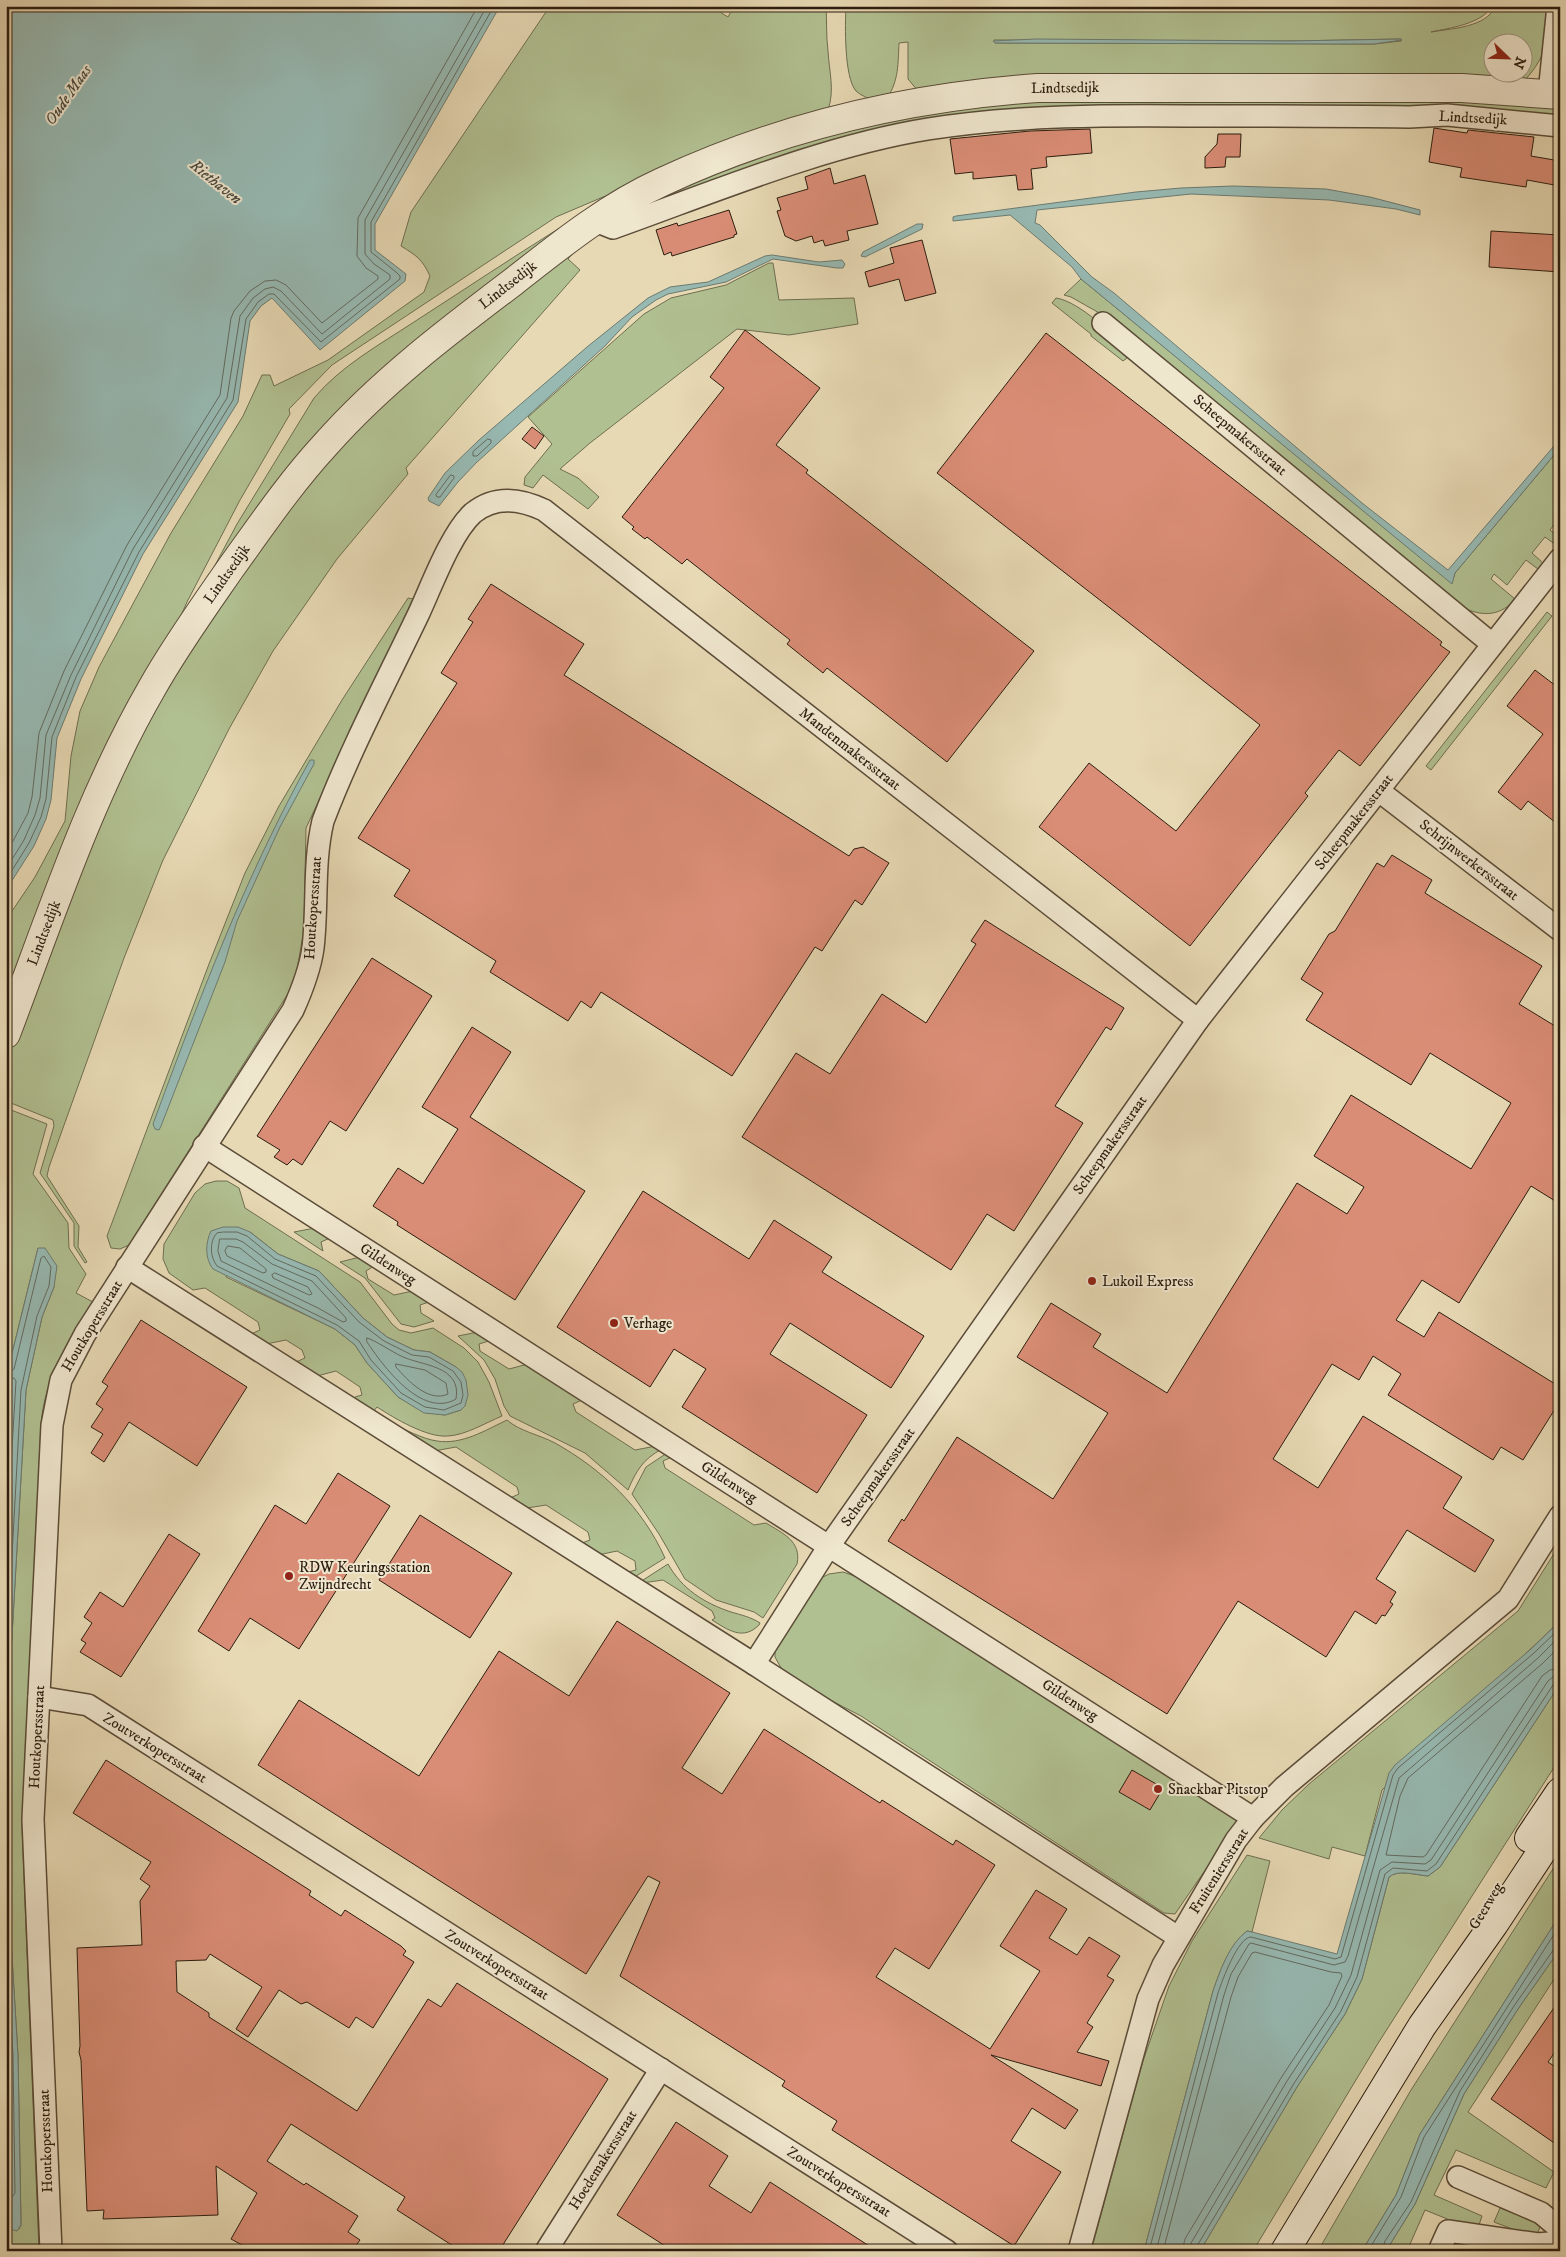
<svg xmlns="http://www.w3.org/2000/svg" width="1566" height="2257" font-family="'IM FELL DW Pica',serif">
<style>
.green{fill:#b1c091;stroke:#6e6e50;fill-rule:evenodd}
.water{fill:#97b9b2;stroke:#6c7b71}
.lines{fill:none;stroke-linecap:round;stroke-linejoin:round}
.shore{stroke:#626b60;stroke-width:1}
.building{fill:#da8d76;stroke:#2c1d0f}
.minor-casing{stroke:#5b4c38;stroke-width:24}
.tertiary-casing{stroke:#5b4c38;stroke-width:30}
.secondary-casing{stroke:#2c1d0f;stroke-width:30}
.minor{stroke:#efe6ce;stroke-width:21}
.tertiary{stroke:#efe6ce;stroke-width:28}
.secondary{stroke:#efe6ce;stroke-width:28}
.poi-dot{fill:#8f2418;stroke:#efe6ce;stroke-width:2}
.labels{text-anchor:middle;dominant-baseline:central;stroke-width:4;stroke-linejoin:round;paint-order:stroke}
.street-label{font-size:15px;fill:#2c1d0f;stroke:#efe6ce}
.poi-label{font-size:15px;fill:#2c1d0f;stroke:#efe6ce;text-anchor:start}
.water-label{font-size:16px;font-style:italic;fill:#4c4c40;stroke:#efe6ce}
</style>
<rect width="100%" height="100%" fill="#e7d9b4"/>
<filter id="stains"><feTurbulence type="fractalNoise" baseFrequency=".004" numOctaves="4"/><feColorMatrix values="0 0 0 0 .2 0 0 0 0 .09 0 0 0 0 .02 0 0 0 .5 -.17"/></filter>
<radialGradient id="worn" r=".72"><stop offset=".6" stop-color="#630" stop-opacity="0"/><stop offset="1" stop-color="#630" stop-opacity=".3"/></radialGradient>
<g class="green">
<path d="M550,6h160l18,11 6,-11h92c1,15 0,30 2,45 1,20 7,39 0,59l-199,80 -26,7 -47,20 -224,148 -43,44 1,5 -50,86 -53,102 -181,410v-92l29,-43 30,-56 6,-65 9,-45 19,-44 72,-134 72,-117 19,-41h8l4,11 54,-26 96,-68 6,-16c-8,-17 -13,-20 -29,-30l10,-34z"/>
<path d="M846,6h646c-10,18 -42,22 -61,26 22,-4 54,-4 65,-26h53c-2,34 0,47 -24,74l-607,11 -10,-12v-37l-9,1c-1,19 0,38 -12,55l-14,3c-5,-3 -13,-6 -17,-10 -12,-14 -11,-66 -10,-85zM1401,39v2l-27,3 -379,-1 -1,-3 296,1zM1494,42h30v30h-30z"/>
<polygon points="1267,95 1560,104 1560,117 1489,108 1452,106 1082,106 989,112 652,208 634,205 660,191 867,119 989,98"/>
<path d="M569,226l-48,39 -316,319 32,-60 77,-126c27,-32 65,-53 100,-76 48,-31 96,-63 144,-93z"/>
<polygon points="583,241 568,259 580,270 406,468 408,474 337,559 273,651 229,729 163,860 124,958 49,1167 47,1176 79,1226 78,1247 87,1262 85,1263 74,1246 74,1223 40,1173 54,1126 53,1120 6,1101 6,1059 19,1021 110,801 151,714 198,637 306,481 408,375"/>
<polygon points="769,263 773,263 779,300 854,298 858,324 789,335 737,329 590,443 560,469 578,478 599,497 588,509 543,475 533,488 524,485 525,477 552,444 528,417 644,314 671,298 726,285"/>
<path d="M1081,279l371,304 3,-10 105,-125v69l-10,13 10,8v4l-4,3 -11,-8 -13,16 11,10 -5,6 -12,-9 -19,25 -13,-11 -3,5 24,20c-13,16 -30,18 -49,10l-365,-295 -30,-17 -7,-2z"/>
<path d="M1056,298c22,3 64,39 71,60l-4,3 -32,-25v-2l-39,-31z"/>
<polygon points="408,598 413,599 306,828 304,929 297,970 289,992 129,1245 120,1249 111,1248 107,1236 209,964 245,873 279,806 342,700"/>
<polygon points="1547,612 1552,616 1431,770 1426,766"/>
<path d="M6,1108l41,16 -14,50 35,49 1,25 17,26 -10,19 17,9c-25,39 -48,75 -52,122l-19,403 17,424h-33v-97l4,74 9,1 2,-4 -3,-170 -12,-196v-82l3,-23 -3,-12 20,-352 16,-73 12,-30 -16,-39 -32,130z"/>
<path d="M216,1181h11l12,7 6,20 115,74 32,42 7,6 12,3 22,-5 31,20 14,14 11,20 13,34c-17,7 -36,19 -54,20 -21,2 -54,-18 -71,-29l-4,5 -20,-13 2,-2 7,-2 -2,-8 -24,-16 -19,5 -21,-14 9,-4 -3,-8 -16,-10 -20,4 -15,-10 9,-4 -2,-8 -53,-34 -12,2 -24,-17 -6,-14 1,-15 31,-51 10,-9zM250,1232l28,22 41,17 44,47 24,19 27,13 16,2 26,15 9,39 -4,4 -16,5 -21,-3 -26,-15 -31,-34 -12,-18 -20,-16 -109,-52z"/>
<polygon points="315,1228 330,1238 321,1242 323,1251 294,1232"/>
<polygon points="360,1257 374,1266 366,1271 368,1279 394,1295 413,1291 429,1302 420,1305 421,1313 434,1321 414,1327 401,1324 365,1278 340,1262"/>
<path d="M478,1332l11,7v2l-10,3 1,7 29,18 19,-5 54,36 -9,4 3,8 59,38 21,-4 6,3c-19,10 -26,22 -34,41l-43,-37 -75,-37 -6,-10 -9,-27 -11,-19 -26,-24z"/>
<path d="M507,1420c12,11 33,15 48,23 48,27 87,64 110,115l-32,20 -5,-6 8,-2 -1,-9 -18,-10 -19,4 -16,-12 8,-3 -2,-8 -42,-27 -19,3 -17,-10 9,-4 -2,-7 -61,-40 -22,4 -44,-28c15,6 32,16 47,18 25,4 49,-11 70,-21z"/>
<path d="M667,1453l5,4 -9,4 2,7 89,57 12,-2c16,10 36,18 31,41l-34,54 -9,-6 -38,-12 -31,-21 -26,-45 -27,-40 14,-27z"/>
<polygon points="1560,1544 1560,1621 1382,1790 1365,1856 1332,1847 1329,1859 1259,1838 1282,1810 1309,1784 1518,1611"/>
<path d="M668,1564c14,25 36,39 63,48 10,3 20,5 29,11l-1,2c-16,16 -31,5 -47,-5l3,-2 -3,-7 -49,-31 -21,3 -2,-1z"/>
<polygon points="843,1572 863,1579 1241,1818 1175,1914 1164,1913 861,1716 786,1677 775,1657 775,1644 819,1579 829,1574"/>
<path d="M1560,1684v74l-183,287 -124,206h-53l97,-164 48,-73 17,-35 27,-102c9,-8 27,-2 39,-1l12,-9z"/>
<path d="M1247,1855l23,6 -18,71 -5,-1c-18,14 -27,40 -34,60l-69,260h-53l52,-190 26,-75 23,-45z"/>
<polygon points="1560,1858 1560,1915 1420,2134 1396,2195 1362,2251 1318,2251 1411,2090"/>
<polygon points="1560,1949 1560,1970 1468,2112 1554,2172 1546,2188 1456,2150 1434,2195 1482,2216 1477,2231 1425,2210 1407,2251 1386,2251 1415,2204 1464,2094 1518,2009"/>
<polygon points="1500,2208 1541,2224 1536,2238 1494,2222"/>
</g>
<g class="water">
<polygon points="6,6 500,6 375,224 375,250 406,274 405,281 320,350 272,298 261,306 250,321 238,402 143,554 81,679 57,738 51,800 46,819 34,846 6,890"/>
<polygon points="1036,39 1290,41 1401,39 1402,40 1374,44 1343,44 995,43 993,41"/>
<polygon points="1233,186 1326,189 1370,197 1420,210 1420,215 1396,209 1329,200 1191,194 1037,210 1035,223 1040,225 1092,277 1114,293 1362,503 1448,570 1560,439 1560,448 1455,573 1452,584 1081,279 1072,267 1010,215 953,221 953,217 956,216 1136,192 1181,188"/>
<polygon points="917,224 923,224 922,229 865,257 861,256 863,252"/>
<polygon points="772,255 819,262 842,260 845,264 843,268 837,268 773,259 726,282 668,294 656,300 632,317 605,346 476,463 458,482 439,506 429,501 428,498 445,473 479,440 587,347 648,298 670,287 708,282 765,256"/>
<path d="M310,760h4v4l-34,63 -43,94 -12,41 -64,164 -2,4 -4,-1 -2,-5c46,-125 92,-247 157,-364z"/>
<path d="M223,1227h15l12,5 28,22 41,17 44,47 24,19 27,13 16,2 26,15 6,5 4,8 2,15 -3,11 -4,4 -16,5 -21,-2 -26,-16 -31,-34 -12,-18 -20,-16 -122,-60c-8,-10 -8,-26 -2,-38z"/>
<polygon points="38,1248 45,1248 57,1266 54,1287 42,1317 26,1390 6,1741 9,1754 6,1777 6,1378"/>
<path d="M1560,1621v63l-120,183 -12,9c-12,-1 -30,-7 -39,1l-27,102 -17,35 -48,73 -97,164h-56l69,-260c7,-20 16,-47 34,-60l5,1 85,22 52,-181 6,-8 136,-116z"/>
<polygon points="6,1859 18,2055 21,2225 17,2231 10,2229 6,2154"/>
<polygon points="1560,1915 1560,1949 1518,2009 1464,2094 1415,2204 1386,2251 1362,2251 1396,2195 1420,2134"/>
</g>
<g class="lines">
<g class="shore">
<polygon points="488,439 491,440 491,443 477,456 473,456 473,452"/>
<polygon points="451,475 454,476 454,478 440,497 437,497 436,495"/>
<polyline points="6,854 28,813 32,797 39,733 64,671 127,545 220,395 231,318 234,311 250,291 265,281 276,280 286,285 322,323 378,279 378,276 366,268 357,256 358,218 478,6"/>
<polyline points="6,869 24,840 35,815 40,798 46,735 71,675 133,549 227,398 240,316 253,298 265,289 273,287 281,291 322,334 390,279 390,275 374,264 365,254 365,220 487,6"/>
<polyline points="6,880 29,843 41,817 46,799 52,737 76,677 139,552 233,400 246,319 258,302 269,294 274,294 321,342 400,279 400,276 396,272 371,252 371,222 494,6"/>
<path d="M224,1232h13l10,4 28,23 41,17 43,46 25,19 28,14 17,2 24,14 8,11 2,13 -2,8 -17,7 -19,-3 -24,-14 -30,-33 -12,-19 -22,-16 -120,-59c-7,-9 -8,-25 0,-33z"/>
<polygon points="220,1239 236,1239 243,1242 272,1264 312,1281 346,1318 346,1321 343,1322 318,1308 221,1261 218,1251"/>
<polygon points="228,1246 240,1248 266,1269 266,1272 263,1273 227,1256 225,1251"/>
<polygon points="275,1273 308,1287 312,1294 309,1295 273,1278 272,1275"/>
<path d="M367,1338c6,1 27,15 34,18 20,10 61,9 55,43 -34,20 -73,-33 -89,-57z"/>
<path d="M396,1364l29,6 21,13 2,11c-19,9 -40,-13 -52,-27z"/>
<polyline points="6,1373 11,1372 14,1369 41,1258 44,1256 51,1267 49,1286 37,1316 21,1390 6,1667"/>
<polyline points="6,1379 14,1378 16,1381 6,1550"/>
<polyline points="1560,1646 1543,1663 1408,1778 1400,1796 1386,1855 1423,1857 1426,1855 1542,1676 1550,1670 1560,1668"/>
<polyline points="6,1935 13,2055 15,2193 13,2196 6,2194"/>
<polyline points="6,2040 9,2186 6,2188"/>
<path d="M1149,2251l69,-258c4,-12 20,-56 33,-56l84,22 6,-2 52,-182 5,-7 136,-115 26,-25"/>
<polyline points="1156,2251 1224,1995 1231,1974 1249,1944 1251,1943 1334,1965 1345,1962 1348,1956 1399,1778 1538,1658 1560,1636"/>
<polyline points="1163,2251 1231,1997 1238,1977 1252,1953 1255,1952 1331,1972 1341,1973 1342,1976 1329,2005 1281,2078 1185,2239 1182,2251"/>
<polyline points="1190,2251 1191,2243 1287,2081 1335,2008 1351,1975 1380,1870 1392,1862 1425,1864 1431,1860 1548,1681 1553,1677 1560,1676"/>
<polyline points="1196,2251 1197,2246 1293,2085 1341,2011 1357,1977 1385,1874 1393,1868 1427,1871 1436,1864 1553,1685 1560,1682"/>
<polyline points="1368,2251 1401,2197 1424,2137 1560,1925"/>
<polyline points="1382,2251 1385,2241 1411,2202 1460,2091 1514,2006 1554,1949 1560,1947"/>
</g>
</g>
<g class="building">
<polygon points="1434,128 1467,133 1468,130 1534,137 1531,156 1560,161 1560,186 1527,180 1526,187 1460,177 1462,168 1429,162"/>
<polygon points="1090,129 1092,153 1046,157 1047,167 1031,169 1033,189 1018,190 1016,175 973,179 973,172 955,174 950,139 1030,131"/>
<polygon points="1218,134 1241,134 1240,157 1226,157 1225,167 1205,168 1205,157 1217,144"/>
<polygon points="830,168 834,184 865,175 878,224 847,231 849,240 825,246 823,240 814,243 812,236 796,241 785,236 777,211 781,210 777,198 808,189 805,177"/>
<polygon points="729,210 737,234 734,235 734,237 672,256 671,252 664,255 656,230 677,223 678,226"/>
<polygon points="1491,231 1560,235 1560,272 1489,267"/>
<polygon points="922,240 936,293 905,301 899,279 869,287 865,272 894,263 890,248"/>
<polygon points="745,330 820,388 776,445 808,470 806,473 1034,651 947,762 827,668 823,673 787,644 790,640 687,559 682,564 647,537 645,539 632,529 634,527 622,517 724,388 710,377"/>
<polygon points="1046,333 1442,642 1440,645 1450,652 1360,766 1339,750 1305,793 1308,796 1190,946 1039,827 1089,763 1176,831 1260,725 937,473"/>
<polygon points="532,427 544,436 535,449 522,439"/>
<polygon points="491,584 584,644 564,675 849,856 854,849 863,847 889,863 862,905 855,900 822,951 815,947 732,1076 601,992 591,1008 581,1001 568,1021 490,972 496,961 394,896 410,870 358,838 457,683 441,673 473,622 468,619"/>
<polygon points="1535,670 1560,689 1560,826 1528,801 1521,810 1498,792 1543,734 1507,706"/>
<polygon points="1392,855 1432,880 1425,893 1542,966 1519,1004 1560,1029 1560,1204 1531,1186 1459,1303 1422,1280 1396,1320 1424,1337 1439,1312 1560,1387 1560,1401 1523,1460 1501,1447 1493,1460 1388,1395 1401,1374 1373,1356 1359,1380 1332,1364 1273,1459 1318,1488 1363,1416 1462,1477 1443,1508 1494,1540 1475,1572 1407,1530 1376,1579 1396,1592 1390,1602 1393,1604 1385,1616 1382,1615 1376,1624 1355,1611 1326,1657 1238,1601 1167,1714 888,1541 902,1519 904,1521 957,1437 1053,1499 1108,1413 1017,1357 1051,1303 1101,1334 1093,1347 1167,1393 1297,1183 1347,1214 1364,1187 1314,1156 1351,1095 1471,1169 1511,1103 1430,1053 1411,1085 1306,1020 1323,993 1301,979 1329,934 1335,931 1377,863 1384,867"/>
<polygon points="985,920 1124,1008 1111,1030 1106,1027 1055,1106 1083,1123 1014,1231 987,1214 951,1270 742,1137 796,1053 830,1074 882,994 926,1023 976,944 971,941"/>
<polygon points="372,958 432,996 346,1131 330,1121 302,1165 293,1159 287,1165 274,1157 280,1150 257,1136"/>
<polygon points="472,1027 511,1052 470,1117 585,1191 515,1300 397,1225 398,1222 373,1206 398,1168 423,1184 458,1129 422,1107"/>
<polygon points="643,1191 749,1259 774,1220 832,1257 822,1272 924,1336 891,1388 790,1323 770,1354 867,1415 817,1493 682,1407 706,1369 674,1349 650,1387 557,1327"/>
<polygon points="141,1320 247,1387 197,1466 129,1422 104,1462 91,1453 103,1434 91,1427 103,1409 96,1404 108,1386 102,1382"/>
<polygon points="338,1473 390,1506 299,1649 250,1618 229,1651 198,1631 275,1505 306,1524"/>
<polygon points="420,1515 512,1573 470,1638 379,1580"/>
<polygon points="169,1534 200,1554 121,1677 80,1652 86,1643 81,1640 92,1623 84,1617 100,1592 123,1607"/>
<polygon points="617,1621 730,1693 682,1768 722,1794 764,1729 880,1803 882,1800 953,1845 956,1840 995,1865 929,1969 895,1948 876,1977 990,2049 1040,1971 1000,1946 1036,1890 1067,1909 1049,1938 1077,1955 1089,1937 1120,1956 1107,1976 1114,1980 1087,2023 1093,2027 1077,2052 1109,2061 1101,2086 991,2055 1078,2110 1065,2129 1032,2108 1011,2141 1061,2172 1014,2246 832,2130 837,2121 782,2086 785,2081 620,1976 660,1882 648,1876 586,1974 258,1765 299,1700 419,1776 499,1651 569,1696"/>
<polygon points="106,1760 311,1891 309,1895 341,1916 345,1910 401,1946 406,1951 403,1955 414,1962 373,2028 356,2017 349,2028 307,2002 301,2004 279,1990 248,2037 236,2029 262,1987 210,1954 206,1960 176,1961 177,1992 209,2013 209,2017 315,2084 357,2111 428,1999 441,2007 457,1983 608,2079 499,2251 461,2251 397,2210 405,2197 291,2124 267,2161 304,2185 306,2183 358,2216 348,2232 360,2240 352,2251 253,2251 231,2239 257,2193 216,2166 218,2215 103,2219 104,2210 87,2211 81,2060 79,2052 80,2046 77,1948 142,1945 140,1901 150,1886 140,1879 151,1862 73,1813"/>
<polygon points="1132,1770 1163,1788 1150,1810 1119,1792"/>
<polygon points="1560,1999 1560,2045 1548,2062 1560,2070 1560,2147 1491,2099"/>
<polygon points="676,2122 728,2156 709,2186 751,2213 770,2182 877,2251 673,2251 617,2215"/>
</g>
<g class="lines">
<g class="minor-casing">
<g id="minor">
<polyline points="1549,93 1558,6"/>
<path d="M593,220l20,8c101,-36 210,-82 315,-99 90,-14 182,-14 273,-13 69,0 139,0 208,1l38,-2 113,11"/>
<polyline points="1103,323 1492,644"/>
<polyline points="1379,791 1560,930"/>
<polyline points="204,1146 1253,1818"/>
<polyline points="127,1267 754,1664 1178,1937"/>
<polyline points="754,1664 829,1546 1198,1020 1560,559"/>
<polyline points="39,1697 88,1705 947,2251"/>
<polyline points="1458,2177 1541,2213 1560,2229"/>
<path d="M51,2251l-18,-432 19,-394 9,-45 24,-46 208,-324c9,-20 17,-40 20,-62 5,-42 0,-85 10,-127 27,-71 63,-139 96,-208 13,-28 32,-80 54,-100 22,-18 48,-14 71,-3l654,510"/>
<polyline points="546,2251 661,2069"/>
<polyline points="1079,2251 1148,1999 1163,1965 1236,1840 1253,1818 1284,1787 1508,1599 1560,1516"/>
<polyline points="1439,2251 1448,2231 1538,2244 1560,2242"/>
</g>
</g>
<g class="tertiary-casing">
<path id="tertiary" d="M6,1034c44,-116 84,-239 146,-346 23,-41 51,-80 78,-119 31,-43 60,-86 96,-125 55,-62 121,-112 187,-162 47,-37 94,-75 149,-100 118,-55 247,-85 376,-94h424l98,7"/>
</g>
<g class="secondary-casing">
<g id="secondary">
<polyline points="1529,1838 1560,1792"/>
<polyline points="1285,2251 1422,2026 1494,1924 1560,1824"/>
</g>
</g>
<use href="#minor" class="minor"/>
<use href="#tertiary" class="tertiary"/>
<use href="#secondary" class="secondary"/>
</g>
<g class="poi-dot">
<circle cx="1092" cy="1281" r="5"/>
<circle cx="614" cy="1323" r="5"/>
<circle cx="289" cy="1576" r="5"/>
<circle cx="1158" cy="1789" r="5"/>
</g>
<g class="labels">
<g class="street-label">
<text transform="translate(1065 88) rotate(-1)">Lindtsedijk</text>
<text transform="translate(1473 118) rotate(3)">Lindtsedijk</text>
<text transform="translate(508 285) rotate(-38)">Lindtsedijk</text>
<text transform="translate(1240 435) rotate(40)">Scheepmakersstraat</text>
<text transform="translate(227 574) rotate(-55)">Lindtsedijk</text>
<text transform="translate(850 749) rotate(38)">Mandenmakersstraat</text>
<text transform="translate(1354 822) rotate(-52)">Scheepmakersstraat</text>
<text transform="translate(1469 860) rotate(38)">Schrijnwerkersstraat</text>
<text transform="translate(313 908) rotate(-86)">Houtkopersstraat</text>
<text transform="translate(44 933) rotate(-69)">Lindtsedijk</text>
<text transform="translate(1110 1145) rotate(-55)">Scheepmakersstraat</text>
<text transform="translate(388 1264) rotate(33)">Gildenweg</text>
<text transform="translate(92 1326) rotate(-59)">Houtkopersstraat</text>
<text transform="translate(878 1477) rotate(-55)">Scheepmakersstraat</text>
<text transform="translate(729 1482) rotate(33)">Gildenweg</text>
<text transform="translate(1070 1700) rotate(33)">Gildenweg</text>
<text transform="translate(37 1737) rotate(-87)">Houtkopersstraat</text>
<text transform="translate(155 1748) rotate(32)">Zoutverkopersstraat</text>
<text transform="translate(1219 1871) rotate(-58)">Fruiteniersstraat</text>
<text transform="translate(1486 1906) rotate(-59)">Geerweg</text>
<text transform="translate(497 1965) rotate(32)">Zoutverkopersstraat</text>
<text transform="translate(46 2141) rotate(-92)">Houtkopersstraat</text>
<text transform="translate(603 2160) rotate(-58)">Hoedemakersstraat</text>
<text transform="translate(839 2182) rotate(32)">Zoutverkopersstraat</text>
</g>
<g class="poi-label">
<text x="1102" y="1281">Lukoil Express</text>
<text x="624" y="1323">Verhage</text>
<text x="299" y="1567">RDW Keuringsstation<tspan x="299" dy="17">Zwijndrecht</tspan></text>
<text x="1168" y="1789">Snackbar Pitstop</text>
</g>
<g class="water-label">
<text transform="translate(68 95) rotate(-55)">Oude Maas</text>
<text transform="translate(216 182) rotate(39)">Riethaven</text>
</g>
</g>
<rect width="1566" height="2257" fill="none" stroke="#e7d9b4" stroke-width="25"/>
<rect x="8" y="8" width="1551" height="2242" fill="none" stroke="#2c1d0f" stroke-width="2.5"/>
<rect x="12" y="12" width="1541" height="2232" fill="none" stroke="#2c1d0f"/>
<g transform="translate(1508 58) rotate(113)"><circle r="24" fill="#efe6ce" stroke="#a19682"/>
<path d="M0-4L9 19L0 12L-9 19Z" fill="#8f2418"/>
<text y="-8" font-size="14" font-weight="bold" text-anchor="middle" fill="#2c1d0f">N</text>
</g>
<rect width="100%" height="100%" filter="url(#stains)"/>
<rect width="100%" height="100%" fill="url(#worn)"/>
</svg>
